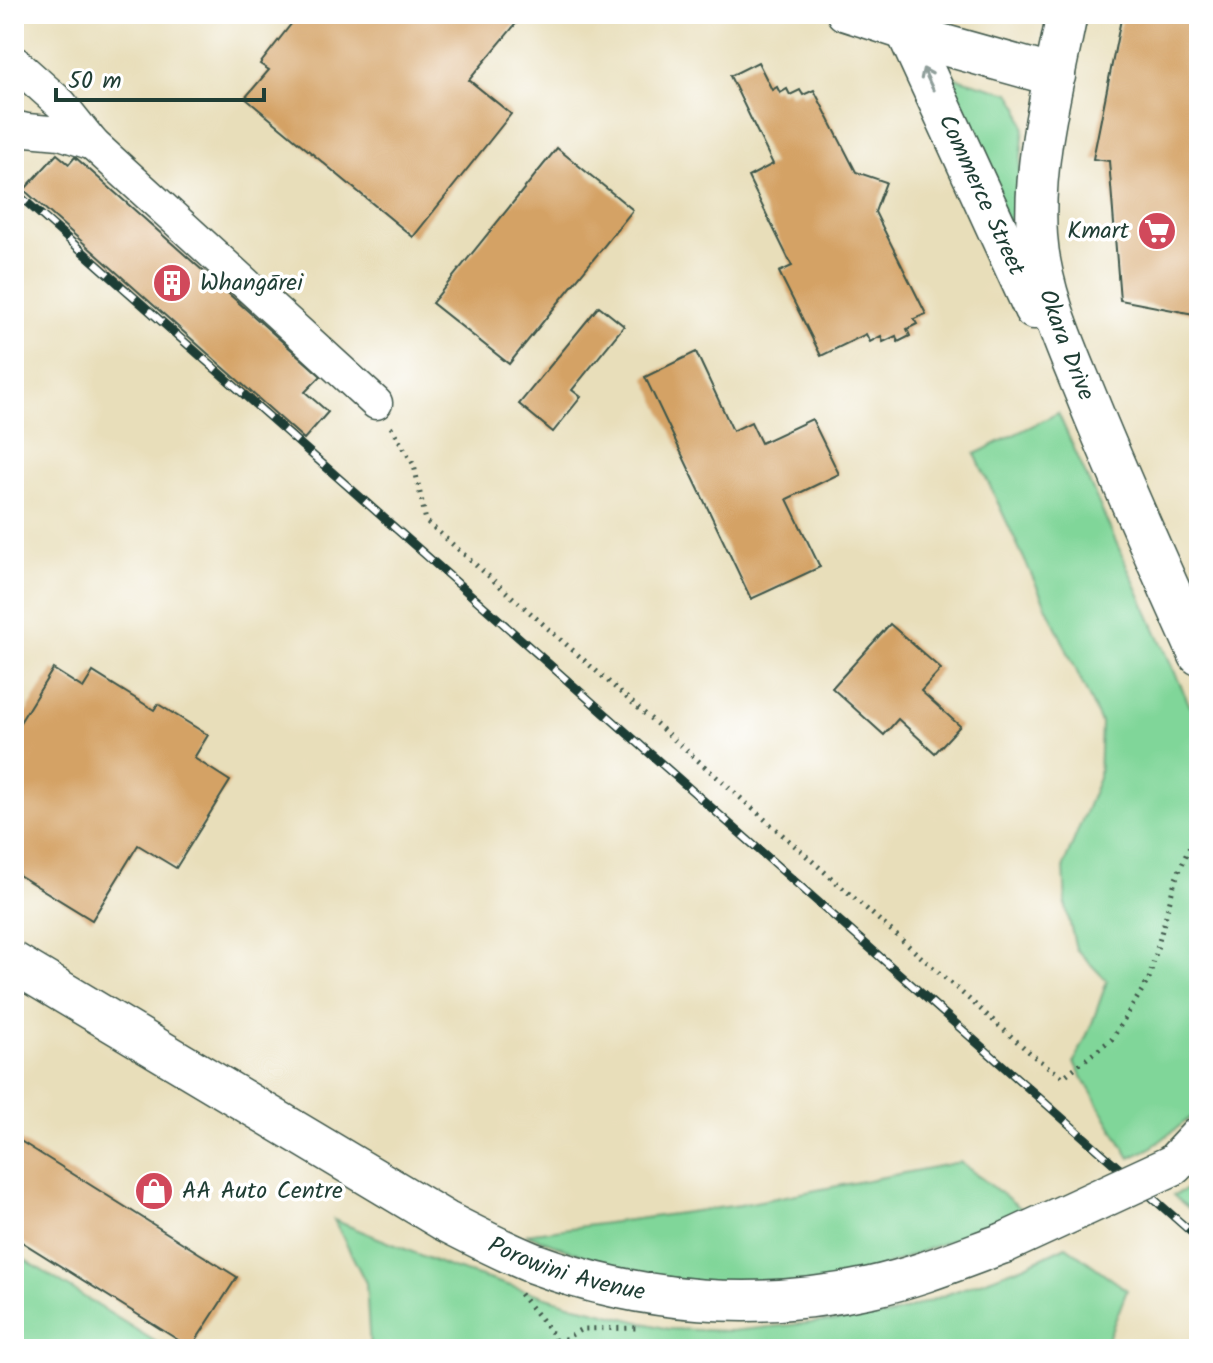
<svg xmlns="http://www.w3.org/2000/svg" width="1213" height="1363" font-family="Kalam,sans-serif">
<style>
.green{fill:#80d699;stroke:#508a66;stroke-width:2}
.building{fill:#d4a265}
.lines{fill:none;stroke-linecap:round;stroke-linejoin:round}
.minor-casing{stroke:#3d5548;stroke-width:35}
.major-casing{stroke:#3d5548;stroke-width:43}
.path{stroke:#3d5548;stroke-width:5;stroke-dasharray:2 6;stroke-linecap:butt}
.minor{stroke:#fff;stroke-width:32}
.major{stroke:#fff;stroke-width:40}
.rail-casing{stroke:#1f3d34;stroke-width:9}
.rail{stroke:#fff;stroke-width:6;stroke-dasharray:18;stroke-linecap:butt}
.major-bridge-casing{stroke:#3d5548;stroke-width:43;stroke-linecap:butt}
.major-bridge{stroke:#fff;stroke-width:40}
.oneway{stroke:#8f9e9a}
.labels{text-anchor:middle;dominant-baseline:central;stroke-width:7;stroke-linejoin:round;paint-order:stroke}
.street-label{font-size:24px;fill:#1f3d34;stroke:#fff}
.poi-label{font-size:24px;fill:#1f3d34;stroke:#fff;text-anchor:start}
</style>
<rect width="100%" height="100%" fill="#fff"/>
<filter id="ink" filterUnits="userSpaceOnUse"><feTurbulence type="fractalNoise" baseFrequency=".0125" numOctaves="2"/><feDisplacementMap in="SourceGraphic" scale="16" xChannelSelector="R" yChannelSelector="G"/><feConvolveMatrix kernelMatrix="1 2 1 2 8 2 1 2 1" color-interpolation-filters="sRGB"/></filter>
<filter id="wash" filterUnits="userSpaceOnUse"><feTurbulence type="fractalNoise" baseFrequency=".006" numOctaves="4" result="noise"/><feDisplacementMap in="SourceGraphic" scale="32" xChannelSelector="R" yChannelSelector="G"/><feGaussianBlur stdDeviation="1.8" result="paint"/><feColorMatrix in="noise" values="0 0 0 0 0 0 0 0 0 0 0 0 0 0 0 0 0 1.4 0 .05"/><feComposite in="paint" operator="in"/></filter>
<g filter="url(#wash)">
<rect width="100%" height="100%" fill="#e8deba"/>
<g class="green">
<polygon points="942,74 1010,93 1019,107 1024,127 1013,236"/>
<polygon points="1058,413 1199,726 1199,1111 1151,1148 1130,1158 1074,1063 1091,1026 1107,981 1076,949 1066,907 1064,865 1099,778 1101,723 975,454"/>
<polygon points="960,1162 1022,1209 987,1226 841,1283 663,1285 526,1234 740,1205"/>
<polygon points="1199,1184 1199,1217 1173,1195"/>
<polygon points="334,1220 449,1267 569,1304 668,1329 731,1331 891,1315 1024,1266 1066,1246 1127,1290 1104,1349 370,1349 366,1283"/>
<polygon points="14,1253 167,1349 14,1349"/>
</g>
<g id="blocks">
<g class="building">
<polygon points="299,14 524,14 469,80 511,114 413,237 245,98 269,70 260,64"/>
<polygon points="1122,14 1199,14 1199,315 1120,300 1109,161 1093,159"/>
<polygon points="758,62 772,90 777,87 780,93 787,89 790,95 800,90 803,95 814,90 856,172 886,182 875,212 926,314 914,319 917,324 907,329 910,336 898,342 896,336 883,342 881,336 870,342 866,334 821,356 779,272 792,266 748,177 773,164 730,76"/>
<polygon points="557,148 633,210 509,364 432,303"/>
<polygon points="57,154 69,164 75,157 321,376 305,392 328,412 304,439 24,190"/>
<polygon points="599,306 624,326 572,390 581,397 553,432 519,404"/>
<polygon points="696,352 733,431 751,422 761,443 812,419 839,474 787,499 820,567 751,599 645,377"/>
<polygon points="890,624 941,669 921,691 960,726 935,753 898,719 884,735 832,688"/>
<polygon points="53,669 83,688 93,672 154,710 158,704 208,735 194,758 230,781 176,868 138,845 92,920 14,872 14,732"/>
<polygon points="14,1137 237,1277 191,1348 14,1237"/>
</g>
</g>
</g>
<g filter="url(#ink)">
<use href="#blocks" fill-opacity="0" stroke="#3d5548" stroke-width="2"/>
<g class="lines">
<g class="minor-casing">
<g id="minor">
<polyline points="843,14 908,35"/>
<polyline points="14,62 61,104 93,144 376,403"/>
<polyline points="14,127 27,130 60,133 93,144"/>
</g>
</g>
<g class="major-casing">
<g id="major">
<path id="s1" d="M1067,14c-14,71 -35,150 -30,222 4,57 29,110 50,162 35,87 74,172 112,257"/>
<path id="s2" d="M908,35l126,274"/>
<polyline points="908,35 1055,76"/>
<path id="s3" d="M14,963l431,258c29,15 58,30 88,42 108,40 226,49 338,24 46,-10 89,-28 133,-44"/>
<polyline points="1173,1165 1199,1137"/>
</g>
</g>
<g class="path">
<polyline points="391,427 414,465 426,521 1037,1059 1063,1077 1112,1039 1149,979 1175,881 1194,836 1199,838"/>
<polyline points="520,1294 553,1334 557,1349"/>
<polyline points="557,1343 582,1329 640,1328"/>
</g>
<use href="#minor" class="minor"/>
<use href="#major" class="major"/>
<g class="rail-casing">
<polyline id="rail" points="14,191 1199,1239"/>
</g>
<use href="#rail" class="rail"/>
<g class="major-bridge-casing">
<polyline id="major-bridge" points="1004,1243 1173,1165"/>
</g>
<use href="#major-bridge" class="major-bridge"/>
</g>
<defs><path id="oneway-shaft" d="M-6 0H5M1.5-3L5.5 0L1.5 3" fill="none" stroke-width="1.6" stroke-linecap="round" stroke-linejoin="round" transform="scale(2)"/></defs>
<use class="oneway" href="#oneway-shaft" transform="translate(928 79) rotate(-115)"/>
</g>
<defs>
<g id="supermarket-disc" transform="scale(2)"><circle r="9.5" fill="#d1495b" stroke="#fff"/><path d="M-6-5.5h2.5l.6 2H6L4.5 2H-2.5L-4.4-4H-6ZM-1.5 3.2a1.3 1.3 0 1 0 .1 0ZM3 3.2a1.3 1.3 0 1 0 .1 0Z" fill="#fff"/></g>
<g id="building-disc" transform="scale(2)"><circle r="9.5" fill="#d1495b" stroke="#fff"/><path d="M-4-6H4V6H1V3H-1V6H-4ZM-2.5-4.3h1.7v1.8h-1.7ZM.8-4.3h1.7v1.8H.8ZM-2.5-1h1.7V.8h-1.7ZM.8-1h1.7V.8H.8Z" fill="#fff"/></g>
<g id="shop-disc" transform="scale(2)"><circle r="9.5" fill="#d1495b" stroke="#fff"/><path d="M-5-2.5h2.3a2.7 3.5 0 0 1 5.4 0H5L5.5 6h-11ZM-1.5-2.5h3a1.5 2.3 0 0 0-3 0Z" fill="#fff"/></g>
</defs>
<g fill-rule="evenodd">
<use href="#supermarket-disc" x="1157" y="231"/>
<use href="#building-disc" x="172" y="283"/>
<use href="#shop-disc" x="154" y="1191"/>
</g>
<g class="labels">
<g class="street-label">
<text stroke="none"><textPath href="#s2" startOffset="176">Commerce Street</textPath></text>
<text stroke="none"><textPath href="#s1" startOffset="338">Okara Drive</textPath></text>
<text stroke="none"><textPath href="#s3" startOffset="634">Porowini Avenue</textPath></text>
</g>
<g class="poi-label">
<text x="1129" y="231" text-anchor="end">Kmart</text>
<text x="200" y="283">Whangārei</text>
<text x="182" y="1191">AA Auto Centre</text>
</g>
</g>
<rect width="1213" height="1363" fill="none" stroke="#fff" stroke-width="48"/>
<path d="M56 88v12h208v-12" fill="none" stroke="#1f3d34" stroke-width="4"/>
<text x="68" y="88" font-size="24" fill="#1f3d34" stroke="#ffffff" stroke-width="6" paint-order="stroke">50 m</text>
</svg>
